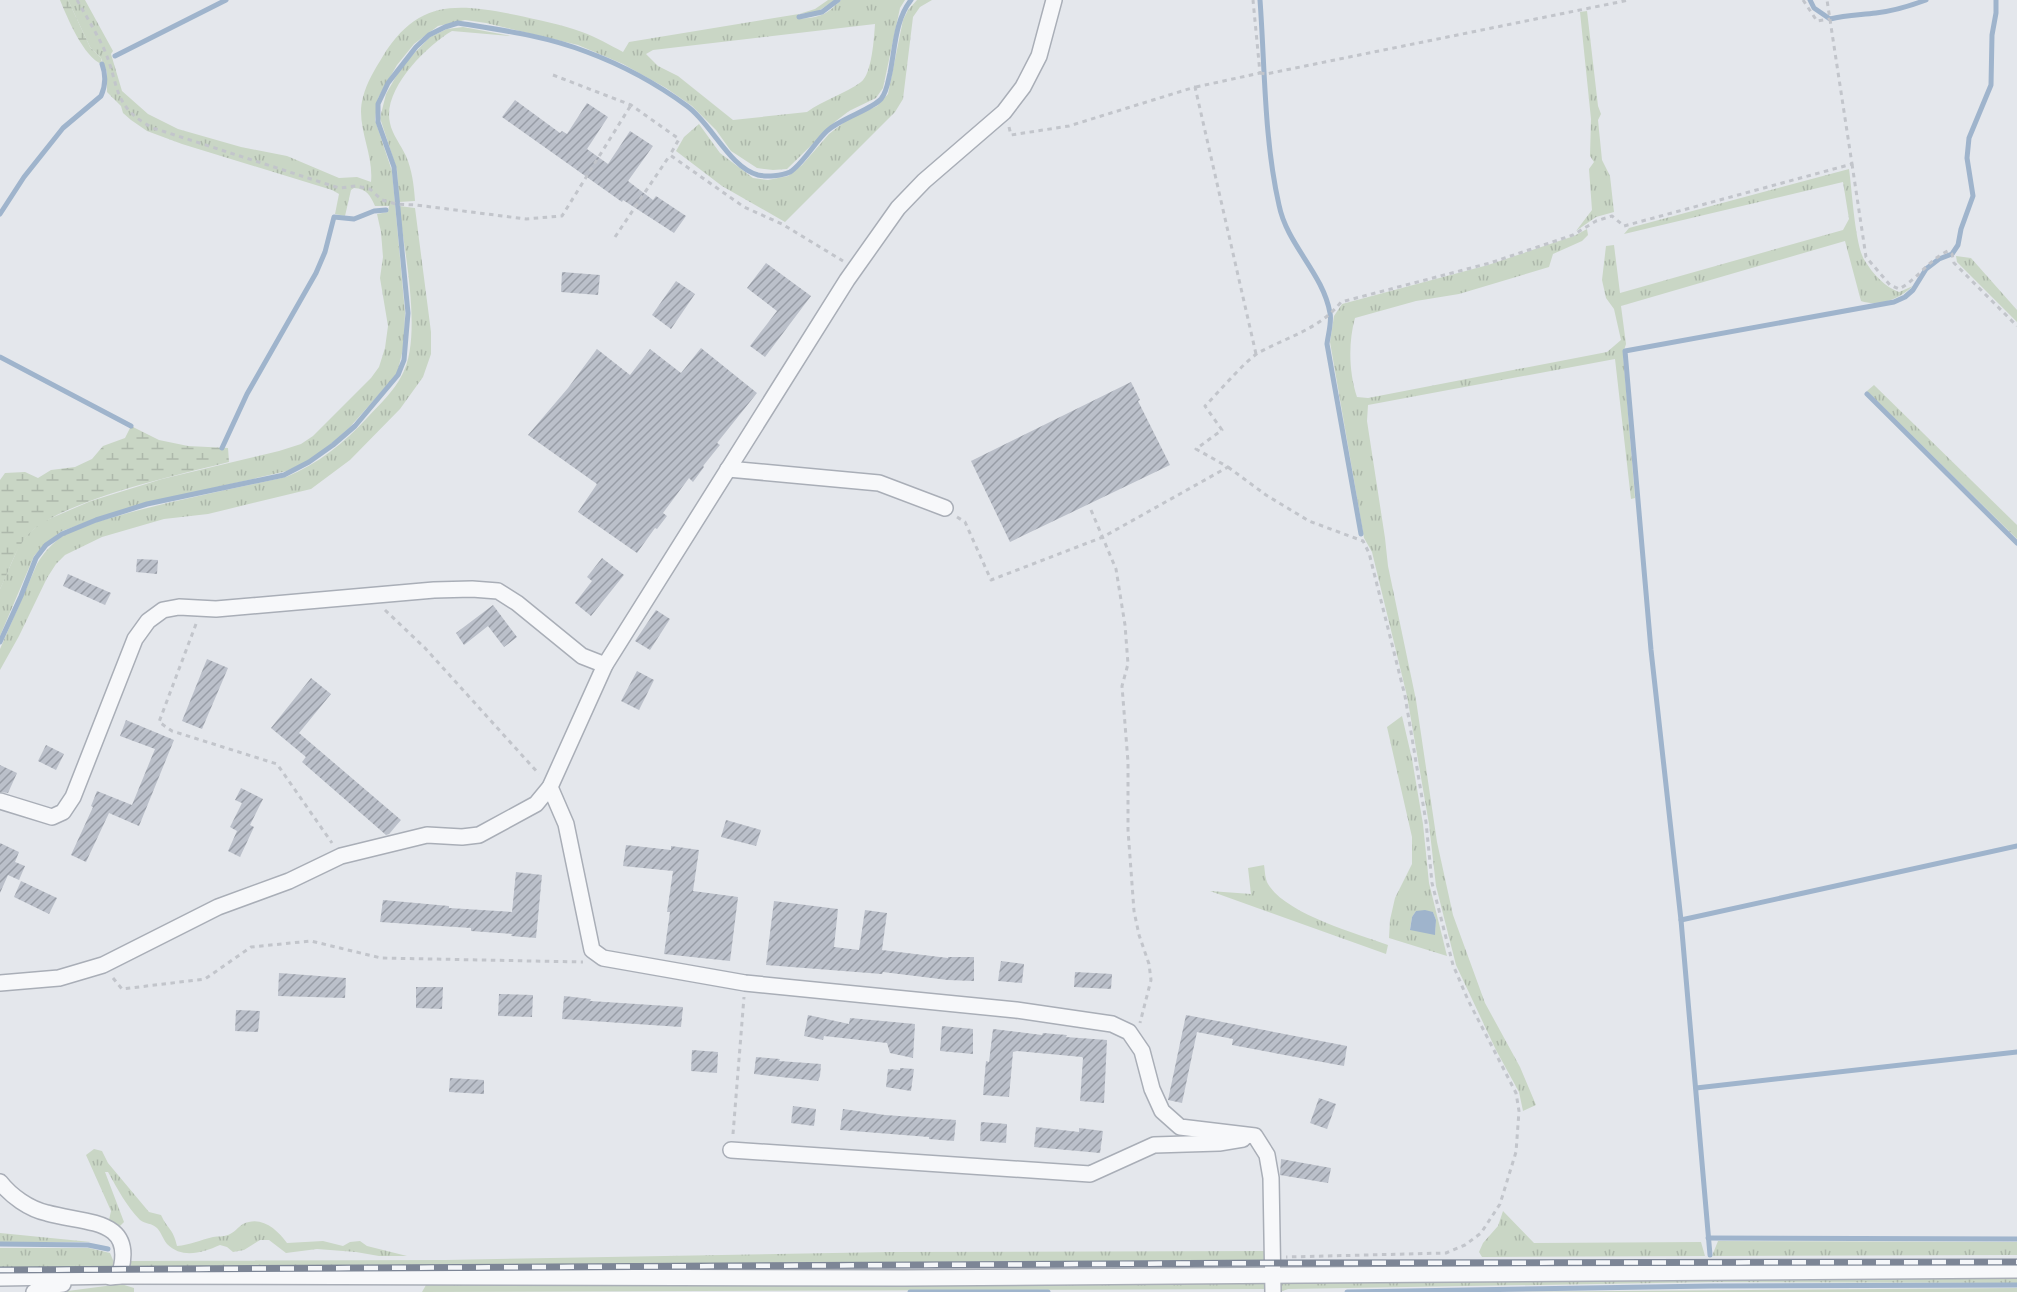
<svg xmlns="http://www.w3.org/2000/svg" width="2017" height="1292" font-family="'Exo 2',sans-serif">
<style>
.grass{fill:url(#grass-tufts);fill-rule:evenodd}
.wetland{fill:url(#wetland-marsh)}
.water{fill:#9fb4cc}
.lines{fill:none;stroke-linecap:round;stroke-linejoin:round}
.stream{stroke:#9fb4cc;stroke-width:5}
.building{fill:url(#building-hatch)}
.street-casing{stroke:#a9aeb7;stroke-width:18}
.path{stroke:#c2c5cb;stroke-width:3;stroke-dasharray:4.5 4.5;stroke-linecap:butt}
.street{stroke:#f7f8fa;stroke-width:15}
.rail-casing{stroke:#7d8696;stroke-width:7}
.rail{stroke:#f4f6f9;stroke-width:4.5;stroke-dasharray:14;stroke-linecap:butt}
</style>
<defs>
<pattern id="grass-tufts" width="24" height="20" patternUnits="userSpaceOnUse" patternTransform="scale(1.5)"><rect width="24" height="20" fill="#c9d6c5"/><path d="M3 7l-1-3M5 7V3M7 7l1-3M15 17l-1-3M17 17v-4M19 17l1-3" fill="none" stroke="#adb8ab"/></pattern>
<pattern id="wetland-marsh" width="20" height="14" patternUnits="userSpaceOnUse" patternTransform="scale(1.5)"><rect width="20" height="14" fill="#c9d6c5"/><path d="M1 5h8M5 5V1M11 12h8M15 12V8" fill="none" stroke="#adb8ab"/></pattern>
<pattern id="building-hatch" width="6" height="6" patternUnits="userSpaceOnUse" patternTransform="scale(1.5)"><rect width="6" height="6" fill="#bbc0ca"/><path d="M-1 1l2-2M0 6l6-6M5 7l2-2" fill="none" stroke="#989da6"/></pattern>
</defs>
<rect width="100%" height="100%" fill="#e4e7ec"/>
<g class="grass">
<path d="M68,0h17l28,51 -2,3 11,37 26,23 30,15 63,18 46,9 52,22 18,-1 14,5c3,-29 -16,-57 -8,-85 4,-15 12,-28 20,-41 35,-56 72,-53 133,-41 22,5 45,9 66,17 14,5 28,13 41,20l6,-10 170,-28 16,-5 13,-9h7l-18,12 -18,2 -1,5c23,-2 27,-3 43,-19h64l-5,8 -17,80 -7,10 -27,13 -13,10 -49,48 -14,1 -16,-2 -26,-17 -15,-21 -24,-24 -26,-18 -43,-24 -45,-19 -92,-22 -21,-3 -27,6 -24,18 -17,21 -19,33 -3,22 17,51 13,141 -1,33 -7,29 -47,53 -26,23 -15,11 -22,10 -139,32 -44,13 -42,15 -16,12 -12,13 -34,80v-47l19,-43 9,-12 14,-12 49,-21 71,-22 117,-28 22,-7 12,-8 58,-58 8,-11 6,-19 3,-22 -8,-48 3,-21 -2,-25 -4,-18 11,-2 1,-6h-14c-5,-11 -8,-17 -21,-18l-3,2 -6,26 -10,-2 4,-20 -7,-4 -150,-46 -35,-13 -16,-11 -8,-7 -2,-7 -14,-14v-20l-6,-14 -11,-11zM875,24c-1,14 -3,50 -14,58 -16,12 -38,18 -54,30l-74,8 -55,-44 -20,-10 -12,-12 7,-4z"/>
<polygon points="917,0 932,0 920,7 913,17 903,99 895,112 785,222 722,186 676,151 684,137 699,124 720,153 753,178 768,180 788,176 802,165 829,134 847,120 877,106 888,94 903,20 908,10"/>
<polygon points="1587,11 1598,106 1601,114 1598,120 1602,160 1610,176 1614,212 1596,217 1576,231 1592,210 1589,169 1594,162 1590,156 1591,119 1580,12"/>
<path d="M463,27l48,9 -59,-5c-26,15 -70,59 -62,92 2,11 11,22 16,33 6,14 8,29 9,45l-16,1 -2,-32 -17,-52 6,-24 16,-28 28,-29 17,-8z"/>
<path d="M1849,169c3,20 6,78 16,92 8,13 20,26 34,31l14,-6c-13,13 -34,21 -52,15l-16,-60 -224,65 5,38 -3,9 12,145 -4,1 -16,-140 -247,46 -1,16 18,117 3,28 28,134 21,142 16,73 32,88 35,64 16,38 -13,6 -4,-19 -23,-42 -40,-85 -20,-79 -7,-62 -22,-128 -35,-144 -8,-14 -34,-196 4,-26 8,-12 146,-39 86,-29 13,-7 1,6 -6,6 -29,13 -4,13 -90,27 -43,7 -61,17c-7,25 -6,55 2,79l11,1 239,-46 14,-12 -7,-31 -8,-11 -4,-18 4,-34 8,-1 6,48 223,-63 6,-11 -6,-37 -219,52 5,-6z"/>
<path d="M399,206l16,2 16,124v22l-8,23 -23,32 -50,51 -39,29 -103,25 -44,5 -62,18 -37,18 -9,9 -9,14 -28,58 -19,34v-21l37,-85c7,-12 17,-23 29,-30 19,-10 41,-15 62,-21 52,-14 105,-24 158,-36 32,-13 58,-34 81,-59 12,-13 27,-27 35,-43 21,-38 2,-125 -3,-169z"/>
<polygon points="1956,256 1971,258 2017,310 2017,322 1957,262"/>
<polygon points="1874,385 2017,525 2017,539 1867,391"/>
<path d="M1402,716l10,43 11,65 6,59 18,73 -58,-18 1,-18 5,-22 17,-34v-27l-25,-110zM1416,911l17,1 3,8 -1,14 -25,-5 2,-12z"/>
<path d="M1264,865c1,6 1,14 4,19 18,30 87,49 120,61l-2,9 -176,-63 41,3 -3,-26z"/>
<path d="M94,1149l8,2 6,12 41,49 12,3c7,15 12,13 16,31 13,-1 23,-6 36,-9 5,-1 10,0 15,-2 6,-2 10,-8 15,-11 18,-9 34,5 44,19l36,-2 20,5 7,-4 10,-1 7,5 40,10h-28l-23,-4 -39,-3 -31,4 -17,-13h-9l-16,10 -11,2 -6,-5 -7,-2c-18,8 -38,14 -53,-1 -4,-5 -6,-12 -10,-16 -5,-5 -12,-4 -17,-8 -13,-13 -23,-32 -32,-48h-3l19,50 -6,6 -9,-8 2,-9 -25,-56z"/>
<polygon points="1503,1211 1534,1243 1701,1242 1705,1256 1482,1257 1479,1252 1483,1243 1498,1226"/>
<polygon points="0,1233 91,1242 0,1242"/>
<polygon points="1718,1241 2017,1242 2017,1255 1712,1256"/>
<polygon points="0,1248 89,1248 110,1253 116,1267 0,1268"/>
<polygon points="1265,1251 1266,1260 127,1267 128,1261 445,1260 889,1252"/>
<polygon points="2017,1276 2017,1283 1715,1282 1288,1289 1280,1292 1280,1285 1284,1281"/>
<polygon points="1264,1281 1264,1289 422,1292 426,1285"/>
<polygon points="121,1284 134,1288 134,1292 60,1292"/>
<polygon points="2017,1288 2017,1292 1506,1292"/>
</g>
<g class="wetland">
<path d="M60,0h8l22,47 11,11 1,6c-18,-6 -35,-47 -42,-64z"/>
<path d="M131,426l28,14 29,6 40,2 1,14c-47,12 -172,39 -202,74 -13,15 -18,36 -27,53v-109l5,-7 20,-1 13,6 13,-8 24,-3 17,-8 11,-13 22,-8z"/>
</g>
<polygon class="water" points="1425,910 1433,912 1436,920 1435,935 1410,930 1412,917 1416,911"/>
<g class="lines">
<g class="stream">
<path d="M1260,0c5,68 4,139 19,205 8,40 44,68 51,108 2,9 -2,22 -3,31l34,190"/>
<path d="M1810,0l4,8 16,11c16,-4 30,-4 46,-6 18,-2 34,-7 50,-13"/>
<polyline points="799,17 822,12 838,0"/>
<polyline points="115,56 226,0"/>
<path d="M0,214l24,-37 39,-49 38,-32c5,-11 5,-21 1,-32"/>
<polyline points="0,357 131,426"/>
<polyline points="1867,394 2017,543"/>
<polyline points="222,448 247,394 316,273 325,252 334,217 354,219 374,211 386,210"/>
<path d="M0,642l21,-46 15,-38 10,-13 16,-11 34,-14 51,-16 137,-29 25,-13 24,-17 22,-19 43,-51 6,-15 4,-47 -14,-146 -16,-45v-18l10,-21 28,-36 13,-12 16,-8 13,-4c43,7 88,13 129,29 35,13 70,32 100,54 24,17 43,62 71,69 9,2 23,1 32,-3 11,-6 26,-31 37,-41 14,-13 44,-21 54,-32 6,-7 7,-18 9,-26 5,-24 5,-53 21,-73"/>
<polyline points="1681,920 2017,846"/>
<polyline points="1696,1088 2017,1052"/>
<polyline points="1708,1238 2017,1239"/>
<polyline points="0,1244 88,1245 108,1249"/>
<polyline points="1710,1255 1681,920 1651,650 1625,351 1894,302 1905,297 1913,290 1926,269 1939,259 1952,254 1958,245 1961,229 1973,196 1967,158 1969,138 1991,85 1992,35 1996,13 1996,0"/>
<polyline points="910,1292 1048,1292"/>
<polyline points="1347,1292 1711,1286 2017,1285"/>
</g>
</g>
<g class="building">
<polygon points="515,100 560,133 562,131 567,134 587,103 608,117 587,149 608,164 630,131 653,146 628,181 653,200 656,196 686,216 674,233 623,200 622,202 502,117"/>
<polygon points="766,263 811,296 765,357 750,346 777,311 747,288"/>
<polygon points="562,272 600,275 598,295 561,292"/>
<polygon points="676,281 695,294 671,329 652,315"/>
<polygon points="701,348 757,393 717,443 720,445 703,466 704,467 693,482 689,478 663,513 667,516 657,529 655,528 637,553 578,512 597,484 528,435 568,388 597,349 630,375 650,349 681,373"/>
<polygon points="1131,382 1140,400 1138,401 1170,465 1010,542 971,461"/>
<polygon points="602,558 624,575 591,616 575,603 592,581 587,577"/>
<polygon points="137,559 158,560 157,574 136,572"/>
<polygon points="68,574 111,593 105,605 63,586"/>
<polygon points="493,605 517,637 504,647 488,626 464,645 456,633"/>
<polygon points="656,610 670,619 650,650 635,641"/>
<polygon points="207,659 228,668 202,729 182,721"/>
<polygon points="637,671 654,680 639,710 621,701"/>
<polygon points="311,678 331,694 299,733 401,820 389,834 386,835 302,762 306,757 271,728"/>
<polygon points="126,720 174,740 139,826 109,813 86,862 71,855 93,807 91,806 97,791 132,805 155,749 120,736"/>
<polygon points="46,745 64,754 56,770 38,761"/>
<polygon points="0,765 17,773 8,793 0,792"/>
<polygon points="241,788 263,799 250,825 254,827 240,857 228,851 237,831 230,827 242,803 235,800"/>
<polygon points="726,820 761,830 756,846 721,837"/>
<polygon points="0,843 19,852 15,862 25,866 19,880 8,875 0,893"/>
<polygon points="626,845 671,850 671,846 699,850 693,891 738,897 730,961 664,954 670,912 667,912 673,871 623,866"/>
<polygon points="516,872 542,875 536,938 511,936 512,934 471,931 471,928 380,922 383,900 449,906 449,908 512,912"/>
<polygon points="21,881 57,898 49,914 14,897"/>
<polygon points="774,901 838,909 834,947 859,950 865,910 887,913 882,950 948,958 948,957 974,957 974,981 948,980 883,972 882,974 766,965"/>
<polygon points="1001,961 1024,964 1022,983 998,981"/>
<polygon points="1075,972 1112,974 1111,989 1074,987"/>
<polygon points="279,973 346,978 345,998 278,996"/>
<polygon points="416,987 443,987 442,1009 416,1008"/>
<polygon points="499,994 533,995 532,1017 498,1016"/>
<polygon points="564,996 591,999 590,1001 683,1007 681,1027 562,1019"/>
<polygon points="236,1010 260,1011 258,1032 235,1031"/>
<polygon points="808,1015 849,1024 850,1018 915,1024 913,1058 890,1053 887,1043 824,1036 823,1040 804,1036"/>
<polygon points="1186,1015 1347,1046 1344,1066 1232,1045 1233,1039 1197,1032 1182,1103 1168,1100"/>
<polygon points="942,1026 973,1029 973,1054 940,1051"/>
<polygon points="993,1029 1042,1035 1043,1033 1067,1035 1066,1037 1107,1040 1104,1103 1080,1101 1083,1058 1082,1057 1017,1051 1013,1052 1009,1097 983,1095 986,1061 989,1062"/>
<polygon points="692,1050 718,1052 717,1073 691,1071"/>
<polygon points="756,1057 780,1059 779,1061 821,1064 820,1076 818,1081 754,1074"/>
<polygon points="900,1068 914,1069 911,1091 886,1087 888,1069 900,1070"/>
<polygon points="450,1078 484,1080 484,1094 449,1092"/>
<polygon points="1319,1098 1336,1104 1327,1129 1310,1123"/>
<polygon points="793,1106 816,1109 814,1126 791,1123"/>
<polygon points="843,1109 885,1115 956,1120 954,1141 929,1139 929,1137 840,1130"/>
<polygon points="981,1122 1007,1124 1006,1143 980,1141"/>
<polygon points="1036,1127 1079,1132 1079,1128 1103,1131 1100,1153 1034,1147"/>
<polygon points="1281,1159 1331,1168 1328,1183 1280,1175"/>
</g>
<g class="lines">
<g class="street-casing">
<g id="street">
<polyline points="728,469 879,483 945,508"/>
<polyline points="550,787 566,824 592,950 603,958 745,983 1016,1010 1112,1024 1129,1032 1142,1051 1152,1089 1162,1111 1180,1127 1255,1136 1267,1155 1271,1178 1273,1292"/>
<polyline points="0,801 52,817 63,812 73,797 135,639 148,621 163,610 179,607 216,609 434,590 472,589 498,591 517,603 582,656 605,665"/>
<polyline points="0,983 59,978 103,965 218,907 289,881 341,856 427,835 462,837 479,835 536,804 550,787 605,665 847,280 898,208 924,181 1004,112 1023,87 1039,56 1054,0"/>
<polyline points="731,1150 1090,1174 1154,1145 1219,1143 1243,1139"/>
<path d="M0,1182c11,14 29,27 47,31 38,11 91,4 72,63l-9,1"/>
<polyline points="0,1278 119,1276 904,1278 2017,1270"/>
<polyline points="34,1292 47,1286 63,1284"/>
</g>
</g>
<g class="path">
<path d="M77,0c9,16 19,32 27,49 16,36 7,57 49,79l186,60 17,-2 14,3 12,11 14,4 20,1 110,14 36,-3 69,-111"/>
<polyline points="1803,0 1817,21 1830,19"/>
<polyline points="1260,73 1266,74 1629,0"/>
<polyline points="553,75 631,105 679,139 670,155 744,207 782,224 843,261"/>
<polyline points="1196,87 1260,73 1253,0"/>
<polyline points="1009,127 1011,135 1069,126 1195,87 1256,354"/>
<path d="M1852,164l14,93 24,28 9,4c19,-10 29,-29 49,-38l4,3 2,9 63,63"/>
<polyline points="615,237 670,155"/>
<polyline points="1228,467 1266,495 1309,521 1363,541 1369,553 1405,696 1426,822 1432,883 1453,965 1468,1000 1516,1093 1519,1111 1516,1152 1500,1204 1481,1233 1465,1245 1446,1253 1286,1257"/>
<polyline points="1091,510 1116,569 1125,625 1128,664 1122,686 1128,762 1128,830 1134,911 1139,935 1149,964 1151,980 1140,1023"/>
<path d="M957,517l8,5 26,58 112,-43 125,-70 -32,-18 26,-19 -17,-24c13,-13 39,-44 53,-53 29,-16 62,-24 83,-51l149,-39 83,-28 23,-14 16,-5 12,10 228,-62 -25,-164"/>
<polyline points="385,610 425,648 539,774"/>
<polyline points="196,624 159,722 172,731 277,764 332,843"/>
<polyline points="113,978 122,989 205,979 251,947 311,941 381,958 583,962"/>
<polyline points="733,1134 744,997"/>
</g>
<use href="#street" class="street"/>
<g class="rail-casing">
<polyline id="rail" points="0,1270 1272,1263 2017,1262"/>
</g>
<use href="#rail" class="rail"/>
</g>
</svg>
